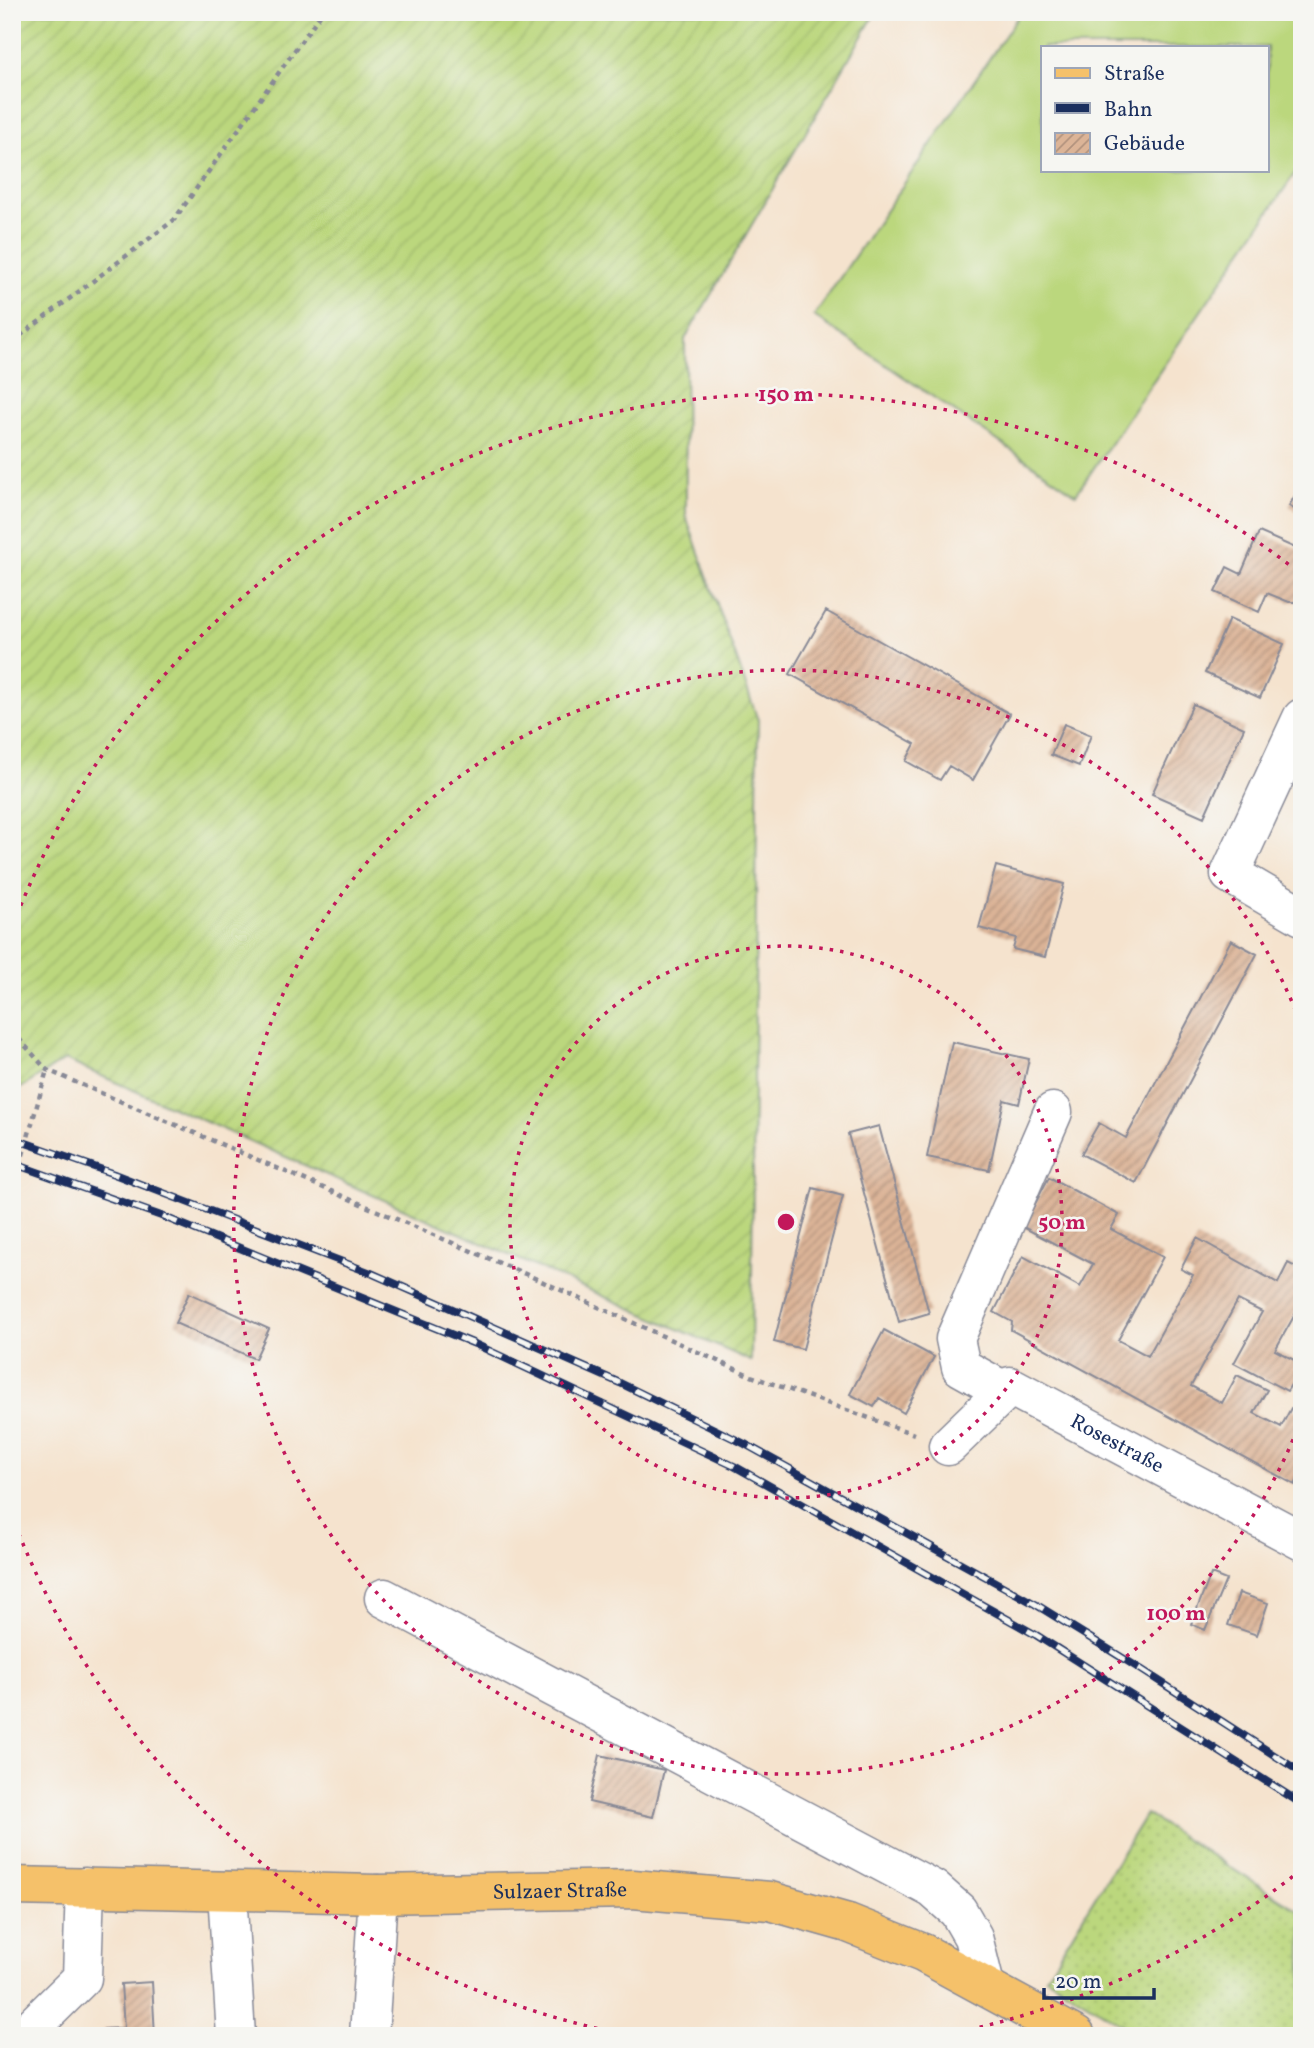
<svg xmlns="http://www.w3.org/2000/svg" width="1314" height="2048" font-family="Vollkorn,serif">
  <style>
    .grass { fill: url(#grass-dots); stroke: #6b836e; stroke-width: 2 }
    .garden { fill: url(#garden-furrows); stroke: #6b836e; stroke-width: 2 }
    .pitch { fill: #bbd77d; stroke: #6b836e; stroke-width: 2; fill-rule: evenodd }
    .building { fill: url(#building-hatch) }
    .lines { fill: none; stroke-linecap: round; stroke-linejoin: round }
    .minor-casing { stroke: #888996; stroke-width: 41 }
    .major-casing { stroke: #888996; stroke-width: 41 }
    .path { stroke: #888996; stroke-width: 4.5; stroke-dasharray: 5 5; stroke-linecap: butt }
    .minor { stroke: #fff; stroke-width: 38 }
    .major { stroke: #f5c16b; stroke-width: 38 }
    .rail-casing { stroke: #1b2f5e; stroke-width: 8 }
    .rail { stroke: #f6f6f2; stroke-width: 5; stroke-dasharray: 16; stroke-linecap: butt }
    .ring { fill: none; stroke: #c2185b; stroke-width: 3.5; stroke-dasharray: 3.5 7 }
    .labels { text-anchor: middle; stroke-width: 5; stroke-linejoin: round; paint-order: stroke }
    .street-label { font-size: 21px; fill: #1b2f5e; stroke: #f6f6f2 }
    .centre { fill: #c2185b; stroke: #f6f6f2; stroke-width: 3.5 }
    .ring-label { font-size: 21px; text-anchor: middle; font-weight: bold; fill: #c2185b; stroke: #f6f6f2; stroke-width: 5; stroke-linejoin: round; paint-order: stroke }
  </style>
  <defs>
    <pattern id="grass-dots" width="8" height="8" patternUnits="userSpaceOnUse" patternTransform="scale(1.75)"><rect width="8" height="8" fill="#bbd77d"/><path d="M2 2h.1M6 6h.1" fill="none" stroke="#a0b96e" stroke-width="1.8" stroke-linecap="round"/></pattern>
    <pattern id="garden-furrows" width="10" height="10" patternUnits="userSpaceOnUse" patternTransform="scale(1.75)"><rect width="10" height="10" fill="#bbd77d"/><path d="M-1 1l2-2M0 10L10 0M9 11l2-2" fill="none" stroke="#a0b96e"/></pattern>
    <pattern id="building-hatch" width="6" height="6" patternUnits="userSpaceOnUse" patternTransform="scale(1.75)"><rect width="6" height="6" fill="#dcb497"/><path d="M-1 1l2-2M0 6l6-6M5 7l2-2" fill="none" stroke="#b2937e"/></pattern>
  </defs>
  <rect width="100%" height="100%" fill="#f6f6f2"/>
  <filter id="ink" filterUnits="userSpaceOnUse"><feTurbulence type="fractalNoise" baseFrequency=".0143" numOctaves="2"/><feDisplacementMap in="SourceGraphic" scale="14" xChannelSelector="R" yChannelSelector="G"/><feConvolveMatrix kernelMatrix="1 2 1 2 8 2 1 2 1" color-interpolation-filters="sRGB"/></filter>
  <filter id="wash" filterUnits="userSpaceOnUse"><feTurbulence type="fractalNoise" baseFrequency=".00686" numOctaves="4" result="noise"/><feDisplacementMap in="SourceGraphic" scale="28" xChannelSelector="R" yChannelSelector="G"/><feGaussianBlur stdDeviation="1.57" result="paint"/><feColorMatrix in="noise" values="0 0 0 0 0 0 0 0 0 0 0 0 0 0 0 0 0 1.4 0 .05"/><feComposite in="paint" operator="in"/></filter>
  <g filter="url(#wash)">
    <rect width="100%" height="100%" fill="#f5e3ce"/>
    <!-- grass -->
    <path class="grass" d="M1146 1814 1302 1913V2036H1140L1046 1977Z"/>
    <!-- garden -->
    <path class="garden" d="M12 12H876L685 339 686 516 758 720 751 1361 65 1060 21 1088 12 1086Z"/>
    <!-- pitch -->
    <path class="pitch" d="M1021 12H1302V163L1076 494 814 316ZM1043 47H1267V170H1043Z"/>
    <g id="blocks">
      <!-- building -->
      <path class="building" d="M1302 483V514L1289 506Z
        M1259 532 1302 551V572L1299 579 1302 582V598L1298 602H1289L1267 593 1259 612 1215 592 1227 567 1241 574Z
        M826 611 1010 714 973 780 949 766 940 780 906 761 915 744 790 674Z
        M1229 619 1284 644 1260 698 1205 673Z
        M1193 704 1244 728 1204 817 1152 794Z
        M1064 724 1091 735 1079 766 1051 755Z
        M996 866 1064 884 1045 957 1013 949 1016 938 979 928Z
        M1231 940 1257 954 1136 1183 1081 1154 1099 1123 1126 1138Z
        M952 1042 1029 1059 1019 1104 1004 1100 989 1170 927 1157Z
        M879 1126 929 1313 899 1322 848 1134Z
        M1049 1177 1119 1215 1111 1229 1163 1257 1118 1340 1148 1356 1193 1275 1181 1269 1197 1238 1278 1283 1288 1263 1302 1270V1302L1275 1350 1302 1364V1388L1292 1383 1287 1391 1234 1363 1262 1312 1238 1300 1191 1386 1222 1403 1237 1375 1267 1390 1254 1413 1281 1427 1291 1408 1302 1414V1472L1295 1485 1011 1330 1012 1322 994 1312 1023 1256 1080 1287 1093 1264 1023 1227Z
        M813 1188 843 1196 803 1349 774 1342Z
        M189 1293 269 1329 255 1359 175 1323Z
        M884 1330 934 1357 904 1413 879 1398 874 1407 850 1394Z
        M1211 1574 1226 1580 1205 1630 1191 1624Z
        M1239 1593 1268 1603 1257 1635 1228 1625Z
        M600 1755 664 1770 653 1817 589 1802Z
        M152 1982 155 2036H104V2029L124 2028 121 1984Z"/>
    </g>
  </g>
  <g filter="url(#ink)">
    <use href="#blocks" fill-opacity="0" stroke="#888996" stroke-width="2"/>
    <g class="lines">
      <defs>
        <g id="minor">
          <path d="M1302 718 1230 874 1302 916"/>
          <path d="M1004 1391 961 1367 955 1339 1053 1112"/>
          <path id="s1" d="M948 1446 1010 1386 1302 1541"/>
          <path d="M384 1598 933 1889 958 1911 973 1937 985 1985"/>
          <path d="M227 1891 236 2036"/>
          <path d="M23 2036 82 1978 85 1887"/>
          <path d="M369 2036 378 1894"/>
        </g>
        <g id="major">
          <path id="s2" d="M12 1886 378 1894 633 1889 770 1901 848 1923 923 1953 1076 2036"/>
        </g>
      </defs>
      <!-- minor casing -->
      <use href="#minor" class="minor-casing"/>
      <!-- major casing -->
      <use href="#major" class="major-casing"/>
      <!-- path -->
      <path class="path" d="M12 342 174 220 322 12
        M12 1031 47 1070 530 1276 751 1376 914 1434
        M12 1194 47 1070"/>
      <!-- minor -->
      <use href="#minor" class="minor"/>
      <!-- major -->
      <use href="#major" class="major"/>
      <defs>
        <path id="rail" d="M12 1138 114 1174 371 1273 620 1383 745 1444 1035 1604 1142 1670 1302 1773
          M12 1163 164 1217 475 1344 734 1466 1036 1635 1302 1804"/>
      </defs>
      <!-- rail casing -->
      <use href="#rail" class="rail-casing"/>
      <!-- rail -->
      <use href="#rail" class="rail"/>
    </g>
  </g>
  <!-- distance rings -->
  <g class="ring">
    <circle cx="786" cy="1222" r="276"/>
    <path d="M1301 1420A552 552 0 1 1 1301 1024"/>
    <path d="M1301 1870A828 828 0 0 1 944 2035M628 2035A828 828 0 0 1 13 1519M13 925A828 828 0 0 1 1301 574"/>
  </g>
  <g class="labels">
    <!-- street labels -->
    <g class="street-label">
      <text dy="7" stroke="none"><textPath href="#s1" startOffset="208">Rosestraße</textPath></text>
      <text dy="7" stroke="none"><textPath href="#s2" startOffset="548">Sulzaer Straße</textPath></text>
    </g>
  </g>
  <circle cx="786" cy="1222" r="10" class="centre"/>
  <g class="ring-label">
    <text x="786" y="401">150 m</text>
    <text x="1062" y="1229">50 m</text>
    <text x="1176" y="1620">100 m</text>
  </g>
  <!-- margin -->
  <rect width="1314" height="2048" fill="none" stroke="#f6f6f2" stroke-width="42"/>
  <!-- legend -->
  <rect x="1041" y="46" width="228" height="126" fill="#f6f6f2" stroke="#9ea6b7" stroke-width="2"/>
  <rect x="1055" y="68" width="35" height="10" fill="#f5c16b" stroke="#9ea6b7" stroke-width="2"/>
  <text x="1104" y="80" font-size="21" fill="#1b2f5e">Straße</text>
  <rect x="1055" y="103" width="35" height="10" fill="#1b2f5e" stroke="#9ea6b7" stroke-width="2"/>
  <text x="1104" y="116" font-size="21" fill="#1b2f5e">Bahn</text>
  <rect x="1055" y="133" width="35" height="21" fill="url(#building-hatch)" stroke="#9ea6b7" stroke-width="2"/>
  <text x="1104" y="150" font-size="21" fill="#1b2f5e">Gebäude</text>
  <!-- scale -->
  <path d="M1044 1988v10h110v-10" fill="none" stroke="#1b2f5e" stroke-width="3.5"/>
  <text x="1055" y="1988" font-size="21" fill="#1b2f5e" stroke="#f6f6f2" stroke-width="5" paint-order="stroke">20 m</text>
</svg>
